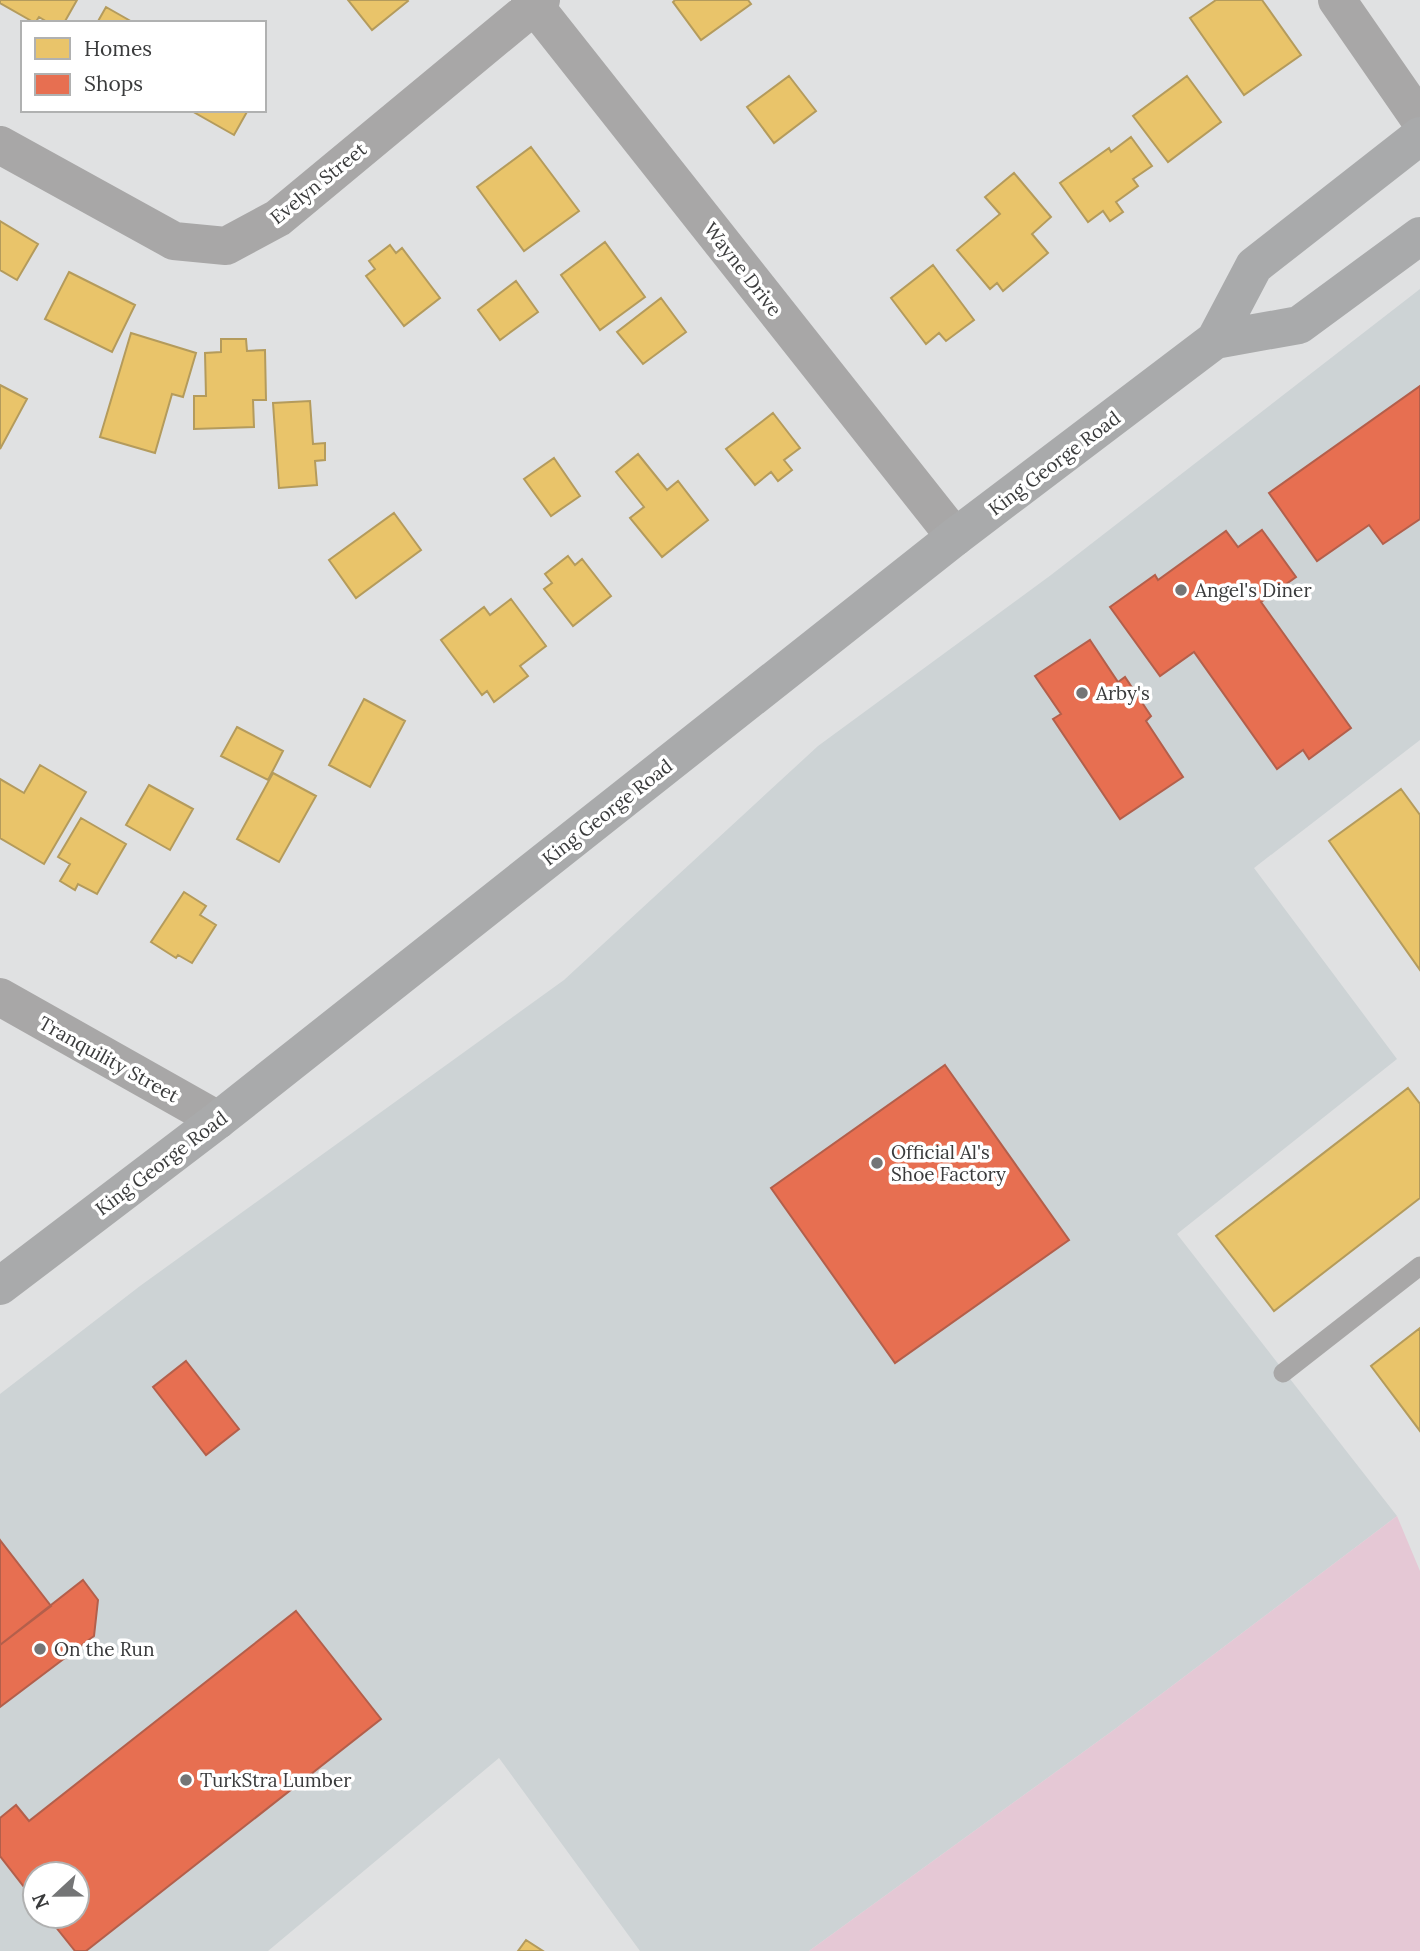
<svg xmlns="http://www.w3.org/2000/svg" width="1420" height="1951" font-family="Lora,serif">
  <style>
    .built { fill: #cdd3d5; fill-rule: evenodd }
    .green { fill: #e5c8d5 }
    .homes { fill: #e9c46a; stroke: #b49b5c; stroke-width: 2 }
    .shops { fill: #e76f51; stroke: #b35f4b; stroke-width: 2 }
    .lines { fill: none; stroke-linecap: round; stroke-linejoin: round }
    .lane { stroke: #a8a7a7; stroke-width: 19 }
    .street { stroke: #a8a7a7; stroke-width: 38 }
    .primary { stroke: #a9aaab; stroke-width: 38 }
    .poi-dot { fill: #747576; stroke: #fff; stroke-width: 2.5 }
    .labels { text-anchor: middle; stroke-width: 7; stroke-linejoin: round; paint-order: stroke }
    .street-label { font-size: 19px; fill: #3a3b3c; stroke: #fff }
    .poi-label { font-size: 19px; fill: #3a3b3c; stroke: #fff; text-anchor: start }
  </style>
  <rect width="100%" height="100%" fill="#e0e1e2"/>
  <!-- built -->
  <path class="built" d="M1420 289V740L1254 868 1397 1059 1177 1234 1397 1516 1115 1729 809 1951H640L499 1758 268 1951H0V1394L140 1286 564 980 818 746 1051 575ZM35 1874H77V1916H35Z"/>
  <!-- green -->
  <path class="green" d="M1397 1516 1420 1571V1951H809L1115 1729Z"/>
  <!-- homes -->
  <path class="homes" d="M0 0H77L64 23H49L39 17 35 23 0 3Z
    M348 0H407L408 1 372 30Z
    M675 0H748L751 4 701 40 673 2Z
    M1216 0H1262L1301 55 1244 95 1190 18Z
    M106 7 134 23H97Z
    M789 76 816 111 774 143 747 107Z
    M1187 76 1221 122 1168 162 1133 116Z
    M190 110H248L234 135Z
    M1131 137 1152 166 1133 179 1138 186 1116 202 1123 212 1110 221 1103 211 1088 222 1060 183 1109 148 1111 152Z
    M531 147 579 211 524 251 477 187Z
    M1014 173 1051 217 1032 234 1048 253 1003 291 997 283 990 289 957 250 1000 214 985 197Z
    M0 221 38 244 17 280 0 270Z
    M605 242 645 297 600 330 561 275Z
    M390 245 396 253 402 248 440 298 404 326 366 276 375 269 369 261Z
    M933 265 974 320 946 341 939 333 926 344 891 298Z
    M69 272 135 305 112 352 45 319Z
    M516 281 538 312 500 340 478 310Z
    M661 298 686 332 643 364 617 332Z
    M131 333 196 353 183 397 172 394 155 453 100 437Z
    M221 339H246L247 351 265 350 266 400H253L254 427 194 429V396H206L205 353 221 352Z
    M0 385 27 399 0 449Z
    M310 401 313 444 325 443V460L315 461 317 485 279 488 273 403Z
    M773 413 800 448 784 460 792 470 778 481 771 472 755 485 726 449Z
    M638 454 667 490 678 481 708 520 662 557 630 518 644 507 616 472Z
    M554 458 580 496 551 516 524 479Z
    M394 513 421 550 356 598 329 560Z
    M568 556 575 565 582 559 611 596 573 626 544 589 552 583 545 574Z
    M511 599 546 646 520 666 528 676 494 702 487 691 482 695 441 640 484 607 490 615Z
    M364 699 405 721 370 787 329 765Z
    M237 727 283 751 268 780 221 756Z
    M40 765 86 792 44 864 0 838V779L24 793Z
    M273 773 316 796 279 862 237 839Z
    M149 785 193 809 170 850 126 825Z
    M1401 789 1420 815V970L1329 841Z
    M81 818 126 844 97 894 78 884 75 890 60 881 70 864 58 857Z
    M184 892 206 906 200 915 216 925 192 963 178 955 176 958 151 942Z
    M1408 1088 1420 1104V1198L1274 1311 1216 1236Z
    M1420 1328V1431L1371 1366Z
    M526 1940 543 1951H518Z"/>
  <!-- shops -->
  <path class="shops" d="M1420 386V519L1383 544 1369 525 1317 561 1269 493Z
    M1262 530 1296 577 1261 602 1351 728 1309 759 1303 750 1277 769 1194 652 1160 676 1110 607 1155 575 1158 580 1226 531 1238 547Z
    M1090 640 1118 682 1125 677 1151 716 1146 721 1183 777 1120 819 1053 719 1061 714 1035 676Z
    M945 1065 1069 1240 895 1363 771 1188Z
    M186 1361 239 1429 206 1455 153 1387Z
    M0 1540 51 1606 0 1645Z
    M83 1580 98 1600 94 1636 0 1707V1645Z
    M296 1611 381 1719 86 1951H75L47 1916H77V1874H35V1901L0 1856V1818L16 1805 29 1821Z"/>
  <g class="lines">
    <!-- lane -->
    <path class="lane" d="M1283 1373 1420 1266"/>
    <!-- street -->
    <path class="street" d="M530 0 955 537
      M1337 0 1420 120
      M0 145 174 241 226 246 278 218 541 0
      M0 997 218 1120"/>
    <!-- primary -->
    <path class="primary" d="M1215 340 1299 325 1420 236
      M0 1286 218 1120 955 537 1215 340 1254 266 1420 136"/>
  </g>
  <!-- markers -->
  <g class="poi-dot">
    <circle cx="1181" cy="590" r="7"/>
    <circle cx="1082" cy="693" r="7"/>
    <circle cx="877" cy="1163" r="7"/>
    <circle cx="40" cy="1649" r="7"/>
    <circle cx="186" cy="1780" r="7"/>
  </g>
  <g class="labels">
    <!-- street labels -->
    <g class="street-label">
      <text transform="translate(318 183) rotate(-39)" y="7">Evelyn Street</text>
      <text transform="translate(743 269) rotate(52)" y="7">Wayne Drive</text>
      <text transform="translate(1054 463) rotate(-37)" y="7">King George Road</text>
      <text transform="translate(607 812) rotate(-38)" y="7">King George Road</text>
      <text transform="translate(109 1059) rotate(29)" y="7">Tranquility Street</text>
      <text transform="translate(161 1163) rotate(-37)" y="7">King George Road</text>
    </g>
    <!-- poi labels -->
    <g class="poi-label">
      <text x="1195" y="597">Angel's Diner</text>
      <text x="1096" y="700">Arby's</text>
      <text x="891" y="1159">Official Al's<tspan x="891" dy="22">Shoe Factory</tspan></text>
      <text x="54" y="1656">On the Run</text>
      <text x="200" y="1787">TurkStra Lumber</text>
    </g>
  </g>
  <!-- legend -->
  <rect x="21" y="21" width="245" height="91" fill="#ffffff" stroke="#b0b1b1" stroke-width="2"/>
  <rect x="35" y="38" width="35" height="21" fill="#e9c46a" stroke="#b0b1b1" stroke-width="2"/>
  <text x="84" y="56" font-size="21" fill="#3a3b3c">Homes</text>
  <rect x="35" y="74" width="35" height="21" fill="#e76f51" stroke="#b0b1b1" stroke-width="2"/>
  <text x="84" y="91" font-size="21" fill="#3a3b3c">Shops</text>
  <!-- north arrow -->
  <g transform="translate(56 1895) rotate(248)"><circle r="33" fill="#ffffff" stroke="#b0b1b1" stroke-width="2"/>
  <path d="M0-5L12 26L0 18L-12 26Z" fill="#747576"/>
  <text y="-10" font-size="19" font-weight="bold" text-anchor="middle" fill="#3a3b3c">N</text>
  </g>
</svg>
